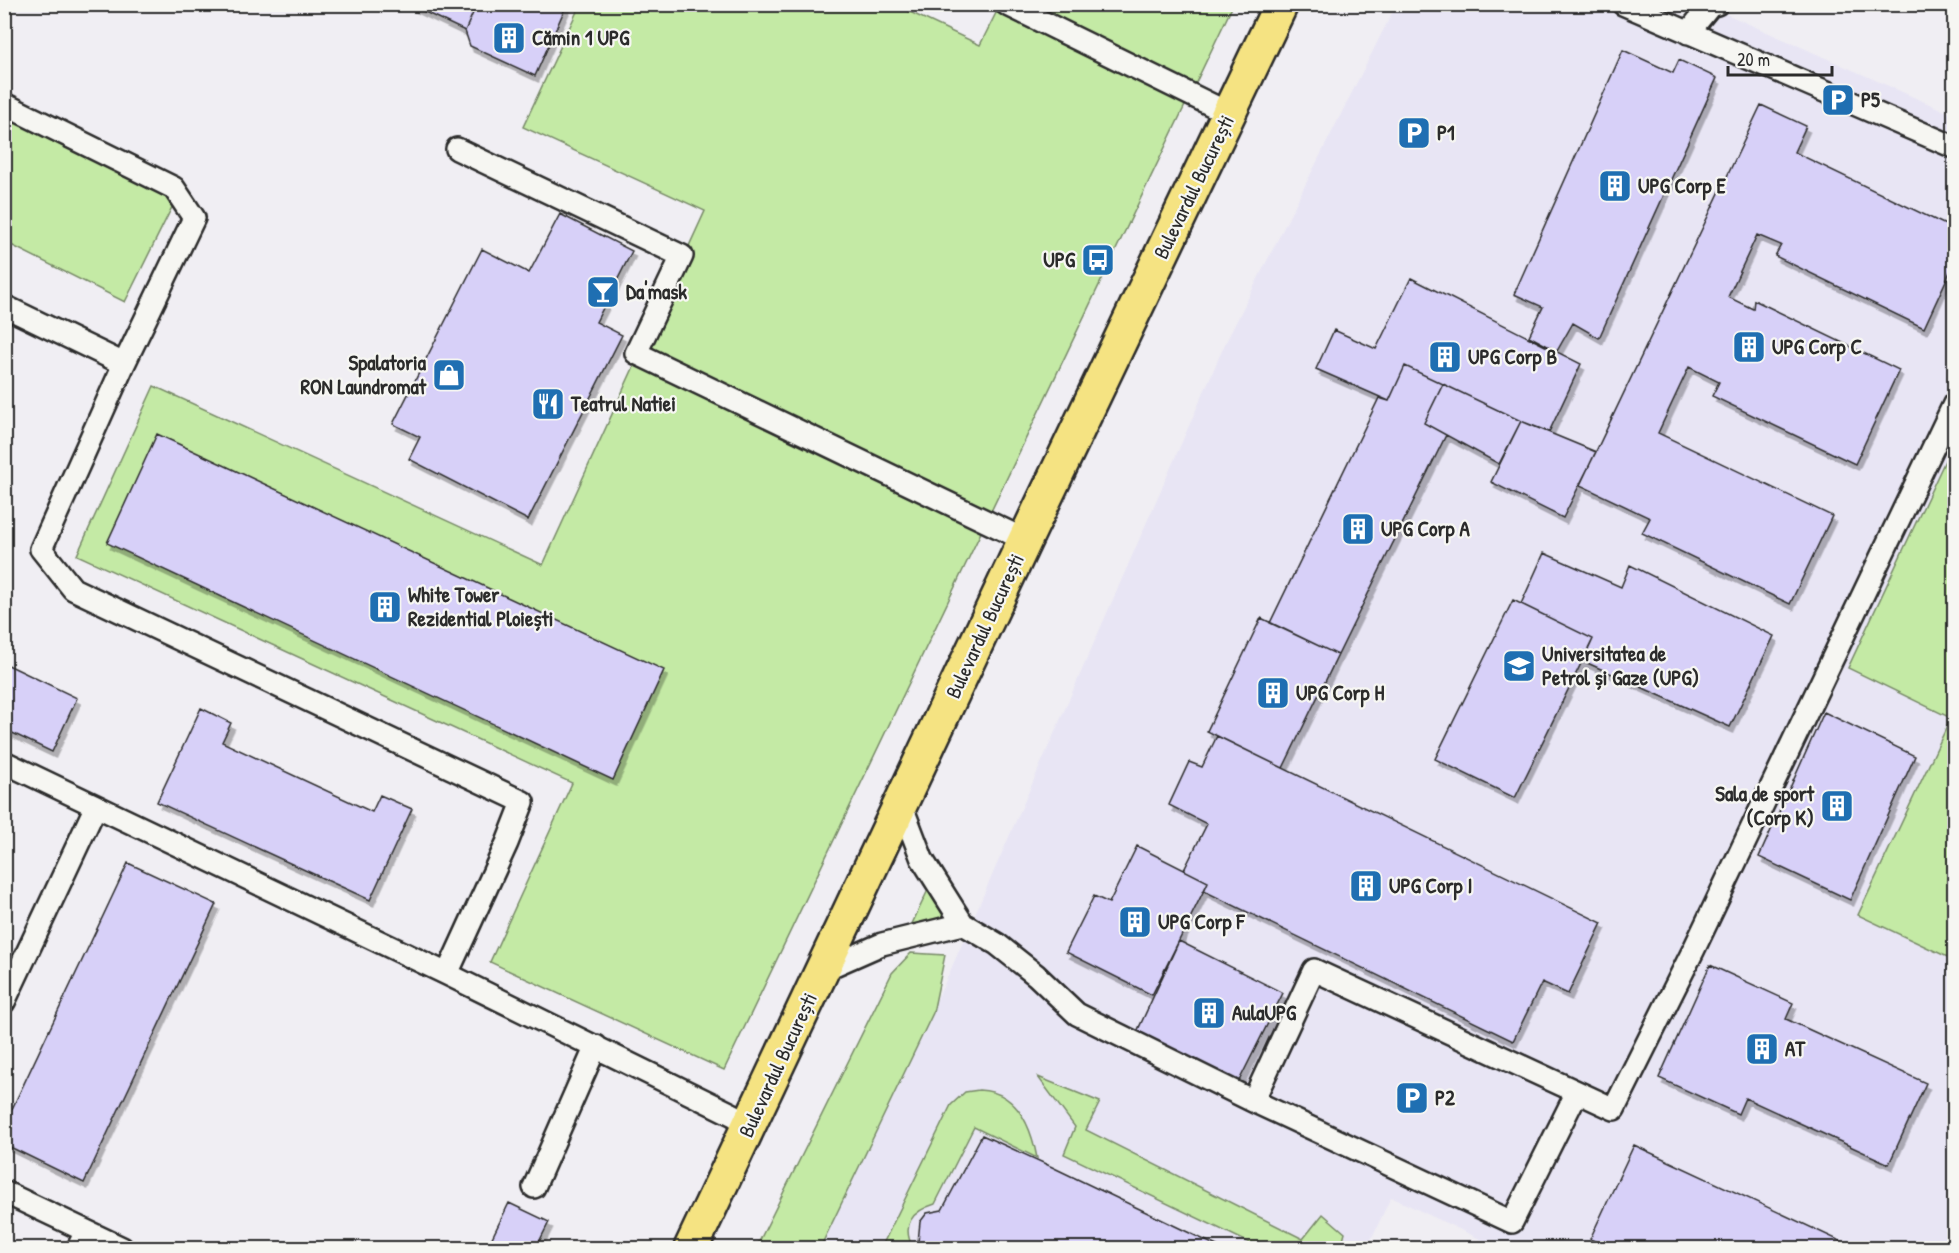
<svg xmlns="http://www.w3.org/2000/svg" width="1959" height="1253" font-family="'Patrick Hand',sans-serif">
  <style>
    .built { fill: #e8e5f4 }
    .green { fill: #c4eaa5; stroke: #788a68; stroke-width: 1.5 }
    .building { fill: #d7d0f8; stroke: #2b2b2b; stroke-width: 1.5; filter: url(#shadow) }
    .lines { fill: none; stroke-linecap: round; stroke-linejoin: round }
    .lane-casing { stroke: #2b2b2b; stroke-width: 26 }
    .primary-casing { stroke: #2b2b2b; stroke-width: 38 }
    .lane { stroke: #f6f6f2; stroke-width: 21 }
    .primary { stroke: #f5e382; stroke-width: 33 }
    .labels { text-anchor: middle; stroke-width: 4.5; stroke-linejoin: round; paint-order: stroke }
    .poi-label { font-size: 21px; font-weight: bold; fill: #2b2b2b; stroke: #f6f6f2; text-anchor: start }
    .street-label { font-size: 21px; fill: #2b2b2b; stroke: #f6f6f2 }
  </style>
  <defs>
    <filter id="shadow"><feDropShadow dx="3.5" dy="6" stdDeviation="0" flood-color="#0004"/></filter>
  </defs>
  <rect width="100%" height="100%" fill="#f0eef3"/>
  <filter id="ink" filterUnits="userSpaceOnUse"><feTurbulence type="fractalNoise" baseFrequency=".0167" numOctaves="2"/><feDisplacementMap in="SourceGraphic" scale="12" xChannelSelector="R" yChannelSelector="G"/><feConvolveMatrix kernelMatrix="1 2 1 2 8 2 1 2 1" color-interpolation-filters="sRGB"/></filter>
  <g filter="url(#ink)">
    <!-- built -->
    <path class="built" d="M1657 4 1685 17 1691 5H1706L1954 115V1248H1499L1391 1197 1367 1248H810L944 985 1224 346 1396 5Z"/>
    <!-- green -->
    <path class="green" d="M580 5H895L980 45 1000 5H1233L724 1070 490 962 572 783 77 555 154 386 543 565 705 211 523 127Z
      M4 117 175 201 125 302 5 242Z
      M1954 449V960L1858 915 1951 718 1848 668 1949 452Z
      M928 890 948 923 911 926Z
      M911 953 945 955 933 1013 820 1248H756L892 973Z
      M1038 1077 1100 1102 1086 1130 1303 1239 1323 1214 1345 1233 1341 1248H1260L1064 1154 1075 1127Z
      M979 1090C1017 1091 1031 1126 1037 1158L974 1127 935 1204C912 1211 901 1225 913 1248H881L951 1105 965 1092Z"/>
    <!-- building -->
    <path class="building" d="M408 4H477L465 31Z
      M477 4H567L535 76 470 46 465 31Z
      M1623 50 1673 73 1679 60 1717 78 1599 338 1573 323 1557 351 1529 336 1543 307 1514 294Z
      M1761 105 1806 126 1794 152 1954 229V263L1924 328 1775 256 1781 245 1757 235 1728 297 1753 309 1754 300 1899 370 1855 464 1712 396 1719 382 1689 367 1658 433 1832 516 1790 604 1642 533 1650 518 1580 485Z
      M560 214 632 251 596 322 622 335 528 520 409 459 420 437 393 424 482 249 529 273Z
      M1411 278 1581 364 1549 432 1521 421 1405 366 1389 401 1316 369 1334 330 1376 349Z
      M1405 366 1443 384 1424 423 1446 435 1338 655 1270 623 1379 398 1389 401Z
      M1443 384 1521 421 1499 464 1424 423Z
      M1521 421 1596 452 1563 518 1491 482Z
      M157 434 664 670 613 780 107 543Z
      M1544 553 1621 587 1630 565 1774 636 1730 727 1583 661 1593 639 1521 604Z
      M1513 600 1593 639 1515 798 1435 759Z
      M1261 618 1338 655 1283 768 1207 731Z
      M4 663 77 698 52 752 4 729Z
      M201 708 231 723 222 742 372 812 380 795 412 809 370 900 157 802Z
      M1824 712 1915 756 1850 900 1759 857Z
      M1217 736 1602 923 1568 994 1542 982 1513 1041 1204 891 1208 882 1184 870 1207 824 1169 805 1189 762 1202 767Z
      M1137 846 1208 882 1152 995 1066 952 1094 896 1109 903Z
      M128 863 216 904 84 1183 4 1144V1126Z
      M1179 941 1283 993 1238 1083 1137 1032Z
      M1710 965 1793 1003 1786 1019 1926 1083 1889 1164 1745 1098 1738 1114 1659 1078Z
      M982 1135 1050 1166 1221 1248H922L918 1242 920 1222 927 1213 942 1210Z
      M1634 1145 1851 1246 1850 1248H1611L1590 1239Z
      M509 1203 549 1222 536 1248H487Z"/>
    <g class="lines">
      <defs>
        <path id="lane" d="M1006 4 1230 114
          M1623 4 1954 147
          M1688 33 1710 6 1717 4
          M4 104 174 188 194 218 124 364 41 549 73 589 523 802 507 843 447 974
          M457 149 682 256 636 353 1025 540
          M4 306 124 364
          M4 762 447 974 750 1123
          M901 804 922 859 963 924 997 944 1036 975 1077 1014 1253 1101 1512 1222 1577 1092
          M823 970 882 944 963 924
          M4 1002 96 806
          M1253 1101 1314 970 1614 1109 1694 949 1954 404
          M534 1187 596 1046
          M4 1192 122 1248
          M78 1248 86 1231"/>
        <path id="primary" d="M691 1248 1025 540 1281 4"/>
      </defs>
      <!-- lane casing -->
      <use href="#lane" class="lane-casing"/>
      <!-- primary casing -->
      <use href="#primary" class="primary-casing"/>
      <!-- lane -->
      <use href="#lane" class="lane"/>
      <!-- primary -->
      <use href="#primary" class="primary"/>
    </g>
  </g>
  <!-- icons -->
  <defs>
    <symbol id="building-square" viewBox="-11 -11 22 22"><rect x="-9" y="-9" width="18" height="18" rx="4" fill="#1f6fb2" stroke="#f6f6f2"/><path d="M-4-6H4V6H1V3H-1V6H-4ZM-2.5-4.3h1.7v1.8h-1.7ZM.8-4.3h1.7v1.8H.8ZM-2.5-1h1.7V.8h-1.7ZM.8-1h1.7V.8H.8Z" fill="#fff"/></symbol>
    <symbol id="parking-square" viewBox="-11 -11 22 22"><rect x="-9" y="-9" width="18" height="18" rx="4" fill="#1f6fb2" stroke="#f6f6f2"/><path d="M-3.5-5.5H1a3.5 3.5 0 0 1 0 7H-1V5.5H-3.5ZM-1-3.4V-.6H.8a1.4 1.4 0 0 0 0-2.8Z" fill="#fff"/></symbol>
    <symbol id="bus-square" viewBox="-11 -11 22 22"><rect x="-9" y="-9" width="18" height="18" rx="4" fill="#1f6fb2" stroke="#f6f6f2"/><path d="M-5-6H5V4H4V6H2V4H-2V6H-4V4H-5ZM-3.5-4V0h7V-4ZM-3.5 1.2v1.5H-2V1.2ZM2 1.2v1.5H3.5V1.2Z" fill="#fff"/></symbol>
    <symbol id="bar-square" viewBox="-11 -11 22 22"><rect x="-9" y="-9" width="18" height="18" rx="4" fill="#1f6fb2" stroke="#f6f6f2"/><path d="M-6-5H6L.8 .8V4.5H3.5V6h-7V4.5H-.8V.8Z" fill="#fff"/></symbol>
    <symbol id="shop-square" viewBox="-11 -11 22 22"><rect x="-9" y="-9" width="18" height="18" rx="4" fill="#1f6fb2" stroke="#f6f6f2"/><path d="M-5-2.5h2.3a2.7 3.5 0 0 1 5.4 0H5L5.5 6h-11ZM-1.5-2.5h3a1.5 2.3 0 0 0-3 0Z" fill="#fff"/></symbol>
    <symbol id="restaurant-square" viewBox="-11 -11 22 22"><rect x="-9" y="-9" width="18" height="18" rx="4" fill="#1f6fb2" stroke="#f6f6f2"/><path d="M-5-6h1v4h1v-4h1v4h1v-4h1v5L-1.5 .5V6h-2V.5L-5-1ZM5-6V6H3V1.5H1.5Q1.5-4 5-6Z" fill="#fff"/></symbol>
    <symbol id="university-square" viewBox="-11 -11 22 22"><rect x="-9" y="-9" width="18" height="18" rx="4" fill="#1f6fb2" stroke="#f6f6f2"/><path d="M0-5L7-2L0 1L-7-2ZM-4 1L0 2.5L4 1V4Q0 6-4 4Z" fill="#fff"/></symbol>
  </defs>
  <g fill-rule="evenodd">
    <use href="#building-square" x="490" y="19" width="38" height="38"/>
    <use href="#parking-square" x="1819" y="81" width="38" height="38"/>
    <use href="#parking-square" x="1395" y="114" width="38" height="38"/>
    <use href="#building-square" x="1596" y="167" width="38" height="38"/>
    <use href="#bus-square" x="1079" y="241" width="38" height="38"/>
    <use href="#bar-square" x="584" y="273" width="38" height="38"/>
    <use href="#building-square" x="1730" y="328" width="38" height="38"/>
    <use href="#building-square" x="1426" y="338" width="38" height="38"/>
    <use href="#shop-square" x="430" y="356" width="38" height="38"/>
    <use href="#restaurant-square" x="529" y="385" width="38" height="38"/>
    <use href="#building-square" x="1339" y="510" width="38" height="38"/>
    <use href="#building-square" x="366" y="588" width="38" height="38"/>
    <use href="#university-square" x="1500" y="647" width="38" height="38"/>
    <use href="#building-square" x="1254" y="674" width="38" height="38"/>
    <use href="#building-square" x="1818" y="787" width="38" height="38"/>
    <use href="#building-square" x="1347" y="867" width="38" height="38"/>
    <use href="#building-square" x="1116" y="903" width="38" height="38"/>
    <use href="#building-square" x="1190" y="994" width="38" height="38"/>
    <use href="#building-square" x="1743" y="1030" width="38" height="38"/>
    <use href="#parking-square" x="1393" y="1079" width="38" height="38"/>
  </g>
  <g class="labels">
    <!-- poi labels -->
    <g class="poi-label">
      <text x="532" y="45">Cămin 1 UPG</text>
      <text x="1861" y="107">P5</text>
      <text x="1437" y="140">P1</text>
      <text x="1638" y="193">UPG Corp E</text>
      <text x="1075" y="267" text-anchor="end">UPG</text>
      <text x="626" y="299">Da'mask</text>
      <text x="1772" y="354">UPG Corp C</text>
      <text x="1468" y="364">UPG Corp B</text>
      <text x="426" y="370" text-anchor="end">Spalatoria<tspan x="426" dy="24">RON Laundromat</tspan></text>
      <text x="571" y="411">Teatrul Natiei</text>
      <text x="1381" y="536">UPG Corp A</text>
      <text x="408" y="602">White Tower<tspan x="408" dy="24">Rezidential Ploiești</tspan></text>
      <text x="1542" y="661">Universitatea de<tspan x="1542" dy="24">Petrol și Gaze (UPG)</tspan></text>
      <text x="1296" y="700">UPG Corp H</text>
      <text x="1814" y="801" text-anchor="end">Sala de sport<tspan x="1814" dy="24">(Corp K)</tspan></text>
      <text x="1389" y="893">UPG Corp I</text>
      <text x="1158" y="929">UPG Corp F</text>
      <text x="1232" y="1020">AulaUPG</text>
      <text x="1785" y="1056">AT</text>
      <text x="1435" y="1105">P2</text>
    </g>
    <!-- street labels -->
    <g class="street-label">
      <text transform="translate(1194 187) rotate(-64)" y="7">Bulevardul București</text>
      <text transform="translate(985 626) rotate(-65)" y="7">Bulevardul București</text>
      <text transform="translate(778 1065) rotate(-65)" y="7">Bulevardul București</text>
    </g>
  </g>
  <!-- margin -->
  <rect width="1959" height="1253" fill="none" stroke="#f6f6f2" stroke-width="24"/>
  <rect x="12" y="12" width="1935" height="1229" fill="none" stroke="#2b2b2b" stroke-width="2" filter="url(#ink)"/>
  <!-- scale -->
  <path d="M1728 66v9h104v-9" fill="none" stroke="#2b2b2b" stroke-width="3"/>
  <text x="1737" y="66" font-size="18" fill="#2b2b2b" stroke="#f6f6f2" stroke-width="4.5" paint-order="stroke">20 m</text>
</svg>
